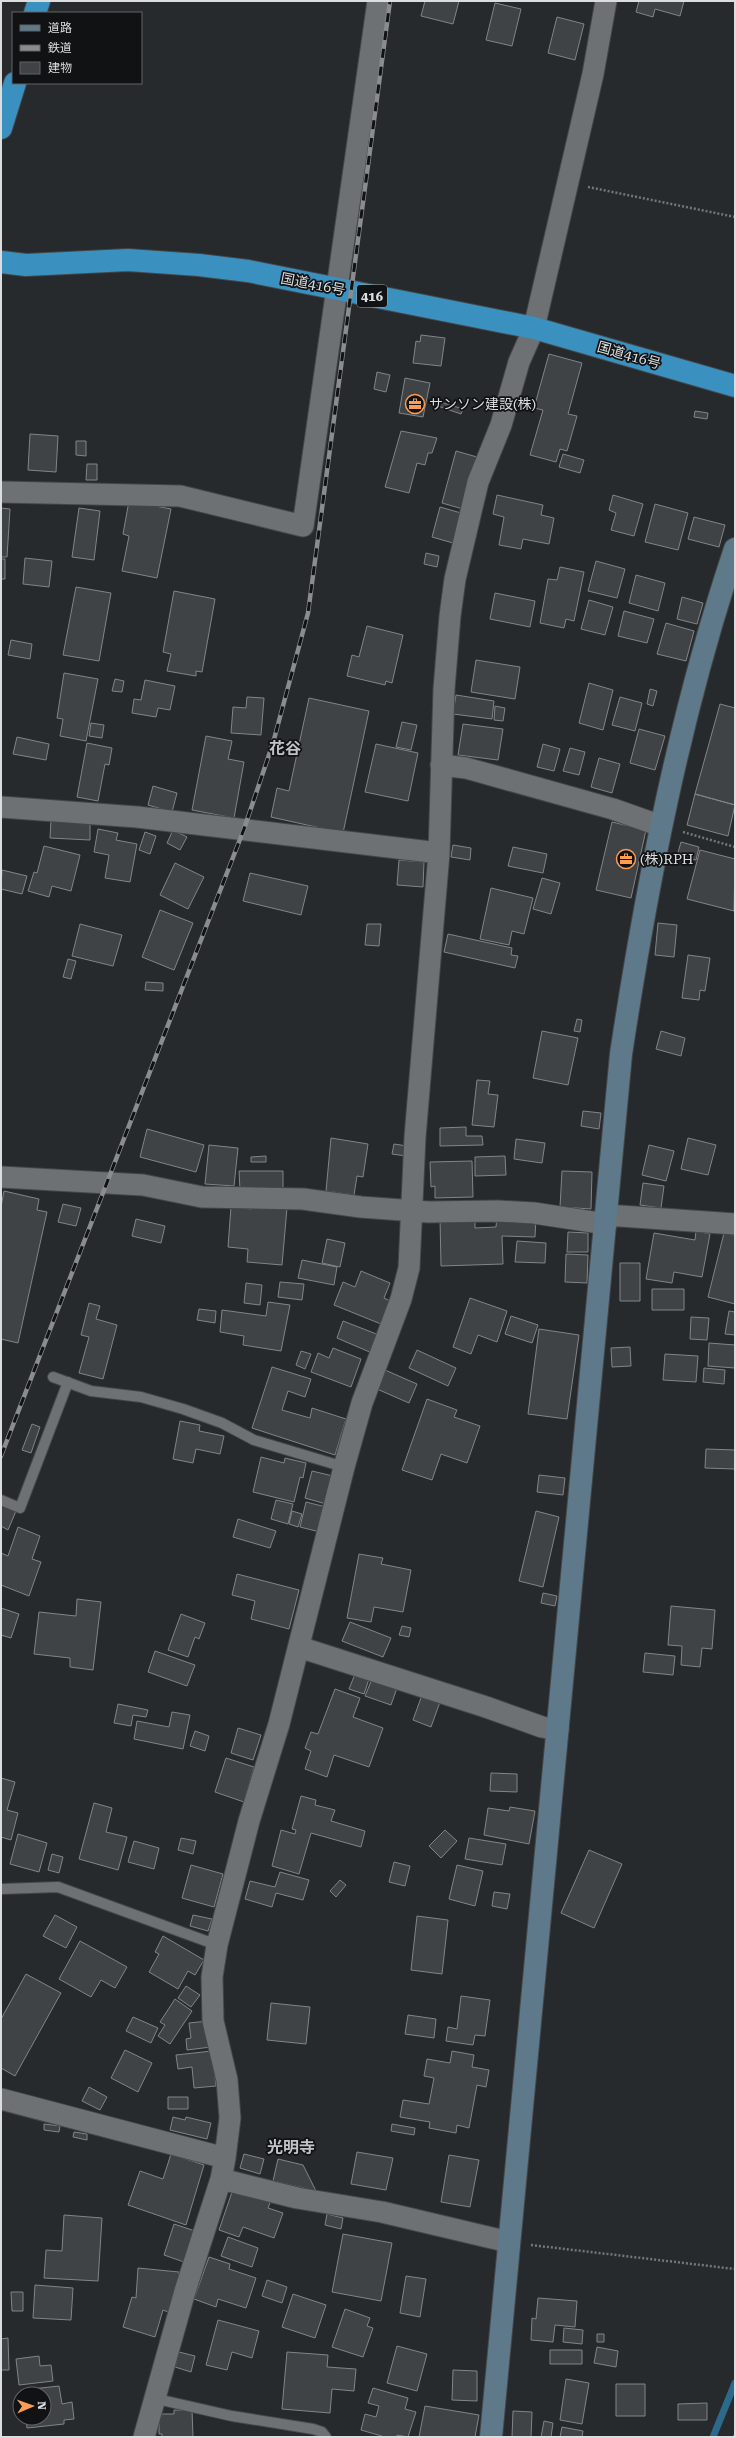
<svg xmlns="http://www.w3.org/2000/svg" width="736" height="2438" font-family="'Roboto Serif','Noto Sans JP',serif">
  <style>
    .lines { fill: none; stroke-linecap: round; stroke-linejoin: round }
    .stream { stroke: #2c6a8c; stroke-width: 7 }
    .building { fill: #3f4345; stroke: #818588 }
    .lane-casing { stroke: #444749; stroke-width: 12 }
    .street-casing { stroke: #444749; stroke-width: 23 }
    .secondary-casing { stroke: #444749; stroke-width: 24 }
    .highway-casing { stroke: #444749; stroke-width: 24 }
    .path { stroke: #757879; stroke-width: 2.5; stroke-dasharray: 2 2; stroke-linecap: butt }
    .lane { stroke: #6e7174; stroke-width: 10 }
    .street { stroke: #6e7174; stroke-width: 21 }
    .secondary { stroke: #5e7a8a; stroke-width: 22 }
    .highway { stroke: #3a90bf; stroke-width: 22 }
    .rail-casing { stroke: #8a8d8e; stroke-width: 4.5 }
    .rail { stroke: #111213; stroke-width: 3; stroke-dasharray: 9; stroke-linecap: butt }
    .labels { text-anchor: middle; stroke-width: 3.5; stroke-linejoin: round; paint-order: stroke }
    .shield { fill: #111213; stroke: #9ea0a1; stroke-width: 1 }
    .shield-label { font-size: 13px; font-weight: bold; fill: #dbddde }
    .street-label { font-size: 14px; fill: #dbddde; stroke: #111213 }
    .poi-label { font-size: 14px; fill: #dbddde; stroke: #111213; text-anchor: start }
    .quarter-label { font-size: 16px; font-weight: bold; fill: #c0c4c7; stroke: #111213 }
  </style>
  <rect width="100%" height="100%" fill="#262a2c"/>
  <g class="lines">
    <!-- stream -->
    <path class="stream" d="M713 2437 735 2383"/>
  </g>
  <!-- building -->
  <path class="building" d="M425 1H459L453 24 421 16Z
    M639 1H684L680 16 655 9 653 17 636 12Z
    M495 3 521 9 512 46 486 40Z
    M557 17 584 24 575 60 548 53Z
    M421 335 445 338 441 366 413 363 416 341 420 342Z
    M549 354 582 363 568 414 577 416 567 451 560 449 556 462 530 455 543 410 534 408Z
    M377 372 390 375 386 392 374 389Z
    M405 378 430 383 423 417 399 413Z
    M437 401 463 409 461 414 435 405Z
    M695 411 708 413 707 419 694 417Z
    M401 431 437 438 432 453H428L425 465 417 463 409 493 385 487Z
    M30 434 58 436 56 472 28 470Z
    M76 441H86V456L76 455Z
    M456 451 477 457 463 509 442 503Z
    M563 454 584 460 580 473 559 467Z
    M87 464H97V480H86Z
    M497 495 543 505 541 515 554 518 549 544 523 539 521 549 499 545 504 517 493 514Z
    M613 495 643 504 634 536 611 530 616 513 609 510Z
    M129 501 171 509 157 578 122 571 129 536 123 534Z
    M655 504 688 513 678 550 645 542Z
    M440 507 461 513 453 543 432 537Z
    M1 508 10 509 7 557H1Z
    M79 508 100 511 94 560 72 557Z
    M694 517 725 525 719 547 688 539Z
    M426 553 439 556 437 567 424 564Z
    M25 558 52 561 49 587 23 584Z
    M1 559H5V579H1Z
    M596 561 625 569 617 598 588 591Z
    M560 567 584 572 574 621 566 619 564 628 540 623 548 579 557 580Z
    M636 575 665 583 658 611 629 603Z
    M76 587 111 593 99 661 63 655Z
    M174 591 215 599 202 672 196 671V676L167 671 171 654 163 652Z
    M495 593 535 601 530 627 490 619Z
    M682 597 703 603 697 624 677 619Z
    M589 600 613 607 605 635 581 629Z
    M624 611 654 619 647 643 618 636Z
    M666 623 694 631 686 661 657 654Z
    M367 626 403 635 392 683 386 681 385 685 347 676 352 655 359 657Z
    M11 640 32 644 30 659 8 655Z
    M476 660 520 667 515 699 471 692Z
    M64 673 98 679 86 741 60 736 63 719 57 718Z
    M115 679 124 681 122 692 112 691Z
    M145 680 175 686 170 710 158 708 156 717 132 713 134 699 141 700Z
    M589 683 613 690 603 730 579 723Z
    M650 689 657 691 653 706 647 704Z
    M456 695 494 701 492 719 453 714Z
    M247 697 264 698 261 735 231 733 233 707 246 708Z
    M620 697 642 703 635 731 612 725Z
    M309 698 369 711 343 833 271 817 277 788 289 791Z
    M720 704 735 708V805L695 794Z
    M495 706 505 708 503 721 494 720Z
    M402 722 417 725 411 750 396 747Z
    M91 723 104 725 102 738 89 736Z
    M463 724 503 729 498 760 458 755Z
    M639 729 665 736 655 770 630 763Z
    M206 736 232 741 228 759 244 762 234 818 192 810Z
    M17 737 49 744 46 760 13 754Z
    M87 743 112 748 109 765 105 764 98 801 77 797Z
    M376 744 418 753 408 801 365 792Z
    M543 744 560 749 554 771 537 767Z
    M570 748 585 752 579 775 563 771Z
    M599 758 620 764 612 793 591 787Z
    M153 786 177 793 172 812 148 805Z
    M695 794 735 805 728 836 687 825Z
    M51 820 90 822V840L50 838Z
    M612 822 646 830 631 898 596 890Z
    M98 829 118 833 116 840 137 844 130 882 105 878 109 855 94 852Z
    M173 830 187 837 180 850 167 843Z
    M145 832 156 836 150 854 139 850Z
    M681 842 699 847 696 860 677 856Z
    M453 845 471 848 470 860 451 857Z
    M44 846 80 855 71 891 52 886 49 897 28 891 34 872 37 873Z
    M513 847 547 854 543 873 508 866Z
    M700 850 735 859 734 911 687 899Z
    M399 860 424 862 423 887 397 885Z
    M175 863 204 877 188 909 160 895Z
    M2 870 27 876 22 894 1 889Z
    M250 873 308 886 301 915 243 901Z
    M542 878 560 883 551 914 533 909Z
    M491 888 533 898 524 934 512 931 509 945 480 939Z
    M160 910 193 923 174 970 142 957Z
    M658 923 677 925 674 957 655 955Z
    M80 924 122 935 113 966 72 956Z
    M367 924H381L379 946 365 945Z
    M448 934 512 948 511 955 518 956 515 968 444 952Z
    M688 955 710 958 705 991 700 990 699 1000 682 998Z
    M68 959 76 961 71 979 63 977Z
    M146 982 163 983V991L145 990Z
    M577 1019 582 1020 580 1032 574 1031Z
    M542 1031 578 1038 568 1085 533 1078Z
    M661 1031 685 1038 681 1056 656 1049Z
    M477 1080 490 1081 488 1094 498 1095 494 1127 472 1125Z
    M583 1111 601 1113 599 1129 581 1126Z
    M466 1127V1136H482L483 1145 440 1146V1128Z
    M147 1129 204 1145 196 1172 140 1157Z
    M331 1138 368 1144 363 1177 357 1176 354 1195 326 1191Z
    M688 1138 716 1145 708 1175 681 1169Z
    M516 1139 545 1143 542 1163 514 1159Z
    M394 1144 407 1146 406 1156 392 1154Z
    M209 1145 238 1148 234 1186 205 1184Z
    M649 1145 674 1151 666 1181 642 1175Z
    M266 1156V1162H251V1157Z
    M505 1156 506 1175 475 1176V1157Z
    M472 1161 473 1197 435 1198V1186L431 1187 430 1162Z
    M239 1171H283V1189L240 1190Z
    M562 1171 592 1172 591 1209 560 1207Z
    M643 1183 664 1186 661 1208 640 1205Z
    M4 1191 39 1199 37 1210 47 1212 18 1343 1 1339V1207Z
    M63 1204 81 1208 76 1226 58 1222Z
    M252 1205 287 1208 282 1265 247 1262 248 1249 228 1247 231 1207 252 1209Z
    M475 1216V1228L496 1227 497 1217 536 1218 535 1237 502 1236 503 1264 441 1266 440 1218Z
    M136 1219 165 1226 161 1243 132 1236Z
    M696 1231 710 1234 702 1277 674 1272 672 1283 646 1279 654 1233 695 1240Z
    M568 1232 588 1233V1252H567Z
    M724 1233 735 1235V1304L708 1297Z
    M327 1239 345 1243 340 1267 322 1263Z
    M517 1241 546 1243 545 1263 515 1262Z
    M566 1254 588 1255 587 1283 565 1282Z
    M302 1260 337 1267 334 1285 298 1278Z
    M620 1263H640V1301H620Z
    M361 1271 390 1283 384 1298 390 1301 381 1324 334 1305 343 1282 355 1287Z
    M280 1282 304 1284 302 1300 278 1297Z
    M246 1283 262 1285 260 1305 244 1303Z
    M652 1289H684V1310H652Z
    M470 1298 507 1311 497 1342 478 1335 471 1354 453 1347Z
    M268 1302 290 1305 281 1351 243 1345 244 1336 220 1332 222 1310 266 1316Z
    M89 1303 100 1306 96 1319 117 1325 103 1379 79 1373 89 1337 81 1335Z
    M199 1309 216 1311 215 1323 197 1320Z
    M729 1311 735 1312V1335L725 1334Z
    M511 1316 538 1325 532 1343 505 1334Z
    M691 1317 709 1318 707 1340 690 1339Z
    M343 1321 379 1335 372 1353 337 1338Z
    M539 1329 579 1335 567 1419 528 1414Z
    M709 1343 735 1345V1368L708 1366Z
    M630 1347 631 1366 612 1367 611 1348Z
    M333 1348 361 1359 351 1387 311 1372 318 1353 329 1358Z
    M417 1350 456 1368 448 1386 409 1368Z
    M301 1351 311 1354 305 1369 296 1365Z
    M665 1354 698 1356 696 1382 663 1380Z
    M272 1367 311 1379 305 1397 288 1391 282 1410 310 1418 312 1408 346 1419 335 1455 252 1428Z
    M704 1368 725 1370 724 1384 703 1382Z
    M385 1370 417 1384 409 1403 377 1389Z
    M427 1399 457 1410 454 1417 480 1426 467 1463 441 1454 432 1480 402 1470Z
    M180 1421 200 1425 199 1431 224 1436 220 1454 196 1449 193 1463 173 1459Z
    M32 1424 40 1427 31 1453 22 1450Z
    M706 1449 735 1450V1469L705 1468Z
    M261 1457 284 1463 285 1458 306 1463 303 1478 300 1477 294 1502 253 1492Z
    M312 1471 333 1476 326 1504 305 1498Z
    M539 1475 565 1478 563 1495 537 1492Z
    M276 1500 293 1504 288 1524 271 1519Z
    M306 1502 326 1507 320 1532 300 1527Z
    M1 1505 16 1511 8 1530 1 1526Z
    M292 1511 302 1514 298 1527 289 1524Z
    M536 1511 559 1517 543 1587 519 1581Z
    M238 1519 276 1531 270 1548 233 1537Z
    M18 1527 40 1536 32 1559 41 1562 29 1596 1 1585V1553L8 1556Z
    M359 1554 383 1558 381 1564 411 1570 403 1612 374 1607 371 1622 347 1618Z
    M237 1574 299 1590 289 1629 251 1619 255 1601 232 1595Z
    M543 1593 557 1596 555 1606 541 1603Z
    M77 1599 101 1602 93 1670 70 1667V1658L34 1654 39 1612 76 1616Z
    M671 1606 715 1610 712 1649 702 1648 700 1667 681 1665 682 1646 668 1645Z
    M1 1608 19 1614 11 1638 1 1635Z
    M181 1614 205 1623 199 1639 195 1637 188 1657 168 1650Z
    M350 1622 391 1638 383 1657 342 1641Z
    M402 1626 411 1628 409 1637 399 1635Z
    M155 1651 195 1665 187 1686 148 1672Z
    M645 1653 675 1656 673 1675 643 1672Z
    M355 1674 369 1679 364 1694 349 1689Z
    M372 1679 397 1688 391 1705 365 1696Z
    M335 1689 360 1698 353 1717 383 1728 369 1767 334 1755 327 1777 305 1769 311 1751 305 1748 311 1732 318 1734Z
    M422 1695 440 1702 431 1727 413 1720Z
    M118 1704 148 1710 146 1717 133 1715 131 1726 114 1723Z
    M172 1712 190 1715 183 1749 134 1739 137 1721 169 1727Z
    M238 1728 261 1735 253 1760 231 1753Z
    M195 1731 209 1736 205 1751 190 1746Z
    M226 1758 254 1767 244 1802 215 1792Z
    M491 1773 517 1774V1792L490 1791Z
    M1 1778 15 1782 7 1810 18 1813 11 1840 1 1837Z
    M301 1796 316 1800 315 1805 335 1810 331 1821 365 1831 361 1847 311 1833 299 1874 272 1866 281 1830 295 1834 296 1830 292 1829Z
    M94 1803 112 1808 106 1832 127 1837 118 1870 79 1859Z
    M510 1807 535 1811 529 1844 484 1835 488 1808 509 1811Z
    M445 1830 457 1841 441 1858 429 1846Z
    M18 1834 47 1843 39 1872 10 1864Z
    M181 1838 196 1841 193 1854 178 1850Z
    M469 1838 506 1844 502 1865 465 1859Z
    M134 1841 159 1848 154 1869 128 1862Z
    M589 1850 622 1864 594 1928 561 1913Z
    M52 1854 63 1857 59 1873 48 1870Z
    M394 1862 410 1866 405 1886 389 1882Z
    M191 1865 223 1874 214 1907 182 1898Z
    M457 1865 483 1871 475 1906 449 1899Z
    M280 1872 309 1880 303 1900 276 1893 272 1907 245 1899 250 1881 275 1887Z
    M340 1880 346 1885 336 1897 330 1891Z
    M494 1892 510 1894 507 1909 492 1906Z
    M55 1915 77 1927 66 1948 43 1936Z
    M193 1915 212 1919 208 1931 190 1926Z
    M417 1916 448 1920 442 1974 411 1970Z
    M163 1936 204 1960 195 1975 188 1971 178 1989 149 1972 159 1954 155 1952Z
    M80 1941 127 1967 115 1988 101 1980 91 1997 59 1979Z
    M26 1974 61 1993 15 2076 1 2068V2019Z
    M186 1986 200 1995 191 2007 178 1998Z
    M461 1996 490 2000 485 2036 475 2035 473 2045 446 2041 448 2027 457 2029Z
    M175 1999 192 2011 170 2044 158 2036 165 2025 160 2022Z
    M271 2003 310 2007 306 2044 267 2040Z
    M408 2015 436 2019 434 2038 405 2034Z
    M133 2017 158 2028 151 2043 126 2031Z
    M208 2021 211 2047 187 2050 186 2039 191 2038 189 2023Z
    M125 2050 152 2063 138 2092 111 2078Z
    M212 2051 216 2086 194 2088 192 2067 178 2069 176 2055Z
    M452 2051 474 2055 472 2067 489 2070 486 2087 477 2085 469 2128 457 2125 456 2133 429 2128 430 2122 400 2117 403 2100 429 2104 434 2078 424 2076 427 2059 450 2063Z
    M89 2087 107 2097 100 2110 82 2101Z
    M168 2097H188V2109H168Z
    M173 2117 185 2120 186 2117 211 2123 207 2139 170 2130Z
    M44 2124 60 2126 59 2132 44 2130Z
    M392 2124 415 2128 414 2135 391 2131Z
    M74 2132 87 2134V2140L73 2137Z
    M357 2152 393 2158 386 2190 351 2184Z
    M171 2154 204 2165 186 2225 128 2205 140 2171 163 2179Z
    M244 2154 264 2159 260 2174 240 2168Z
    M449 2155 479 2160 470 2207 441 2202Z
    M278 2159 303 2165 316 2191 273 2181Z
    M246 2191 271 2200 268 2208 283 2213 274 2238 243 2227 239 2237 219 2230 232 2192 244 2196Z
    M327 2214 343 2218 341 2229 325 2225Z
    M64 2215 102 2218 98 2281 44 2278 46 2250 62 2251Z
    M174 2224 195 2231 184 2262 164 2255Z
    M343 2234 392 2243 381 2301 332 2292Z
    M228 2237 258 2248 252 2267 221 2256Z
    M209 2257 230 2264 229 2269 256 2278 246 2308 218 2299 216 2307 194 2299Z
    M138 2268 179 2272 177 2290 175 2291 168 2312 163 2310 155 2337 123 2327 132 2297 136 2298Z
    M406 2276 426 2279 420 2317 400 2313Z
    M267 2280 287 2287 282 2303 262 2296Z
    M35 2285 73 2288 71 2320 33 2318Z
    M11 2292H23V2311H12Z
    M293 2294 326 2305 315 2338 282 2327Z
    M538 2298 577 2301 575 2327 555 2325 553 2342 531 2340 532 2318 536 2319Z
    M345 2309 370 2318 367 2326 373 2328 363 2357 332 2347Z
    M218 2320 259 2331 252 2358 232 2352 227 2370 206 2365Z
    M564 2328 583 2330 582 2344 563 2342Z
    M597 2334H604V2342H597Z
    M8 2338 9 2370H1V2339Z
    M397 2346 427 2354 417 2391 387 2383Z
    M597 2347 618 2351 616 2367 594 2363Z
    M550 2350H582V2364H550Z
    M179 2352 195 2356 191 2372 175 2367Z
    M287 2352 328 2355 327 2367 356 2369 354 2391 332 2389 330 2413 282 2409Z
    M39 2356 40 2366 51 2365 53 2381 19 2385 16 2359Z
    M453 2370 477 2371V2401L452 2400Z
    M566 2379 589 2383 582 2424 560 2420Z
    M616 2384H645V2416H616Z
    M59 2386 62 2404 72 2402 74 2419 64 2420V2424L27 2428 26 2418H44V2394H24L23 2390Z
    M373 2388 408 2398 405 2409 416 2412 408 2437 397 2435V2437H385L361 2430 365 2414 376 2417 379 2406 368 2403Z
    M707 2403V2420H678V2404Z
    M425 2406 479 2415 475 2437H419Z
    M174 2410H192L193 2437H162V2434H159V2414H174Z
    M513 2411 532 2412 531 2437H512Z
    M544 2421 553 2423 551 2437H541Z
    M562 2427 583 2431 582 2437H560Z"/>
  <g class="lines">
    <defs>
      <path id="lane" d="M53 1377 91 1391 141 1397 183 1409 222 1423 254 1440 344 1467
        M1 1500 20 1508 68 1382
        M1 1889 58 1887 217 1945
        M153 2398 232 2416 313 2429 322 2432 326 2437"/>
      <path id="street" d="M1 492 180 496 303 526 378 1
        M441 765 466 768 613 809 661 826
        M1 807 137 817 439 853
        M1 1177 143 1185 202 1197 303 1199 361 1207 429 1212 498 1211 534 1213 606 1224
        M606 1215 735 1224
        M299 1647 486 1707 542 1727 558 1730
        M1 2099 225 2158
        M221 2179 297 2198 382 2212 509 2242
        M144 2437 185 2291 221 2179 225 2158 230 2118 227 2080 213 2021 212 1977 217 1945 249 1821 279 1724 344 1467 362 1403 401 1299 409 1268 415 1137 439 853 444 689 450 616 455 579 478 482 501 425 519 362 534 328 593 74 606 1"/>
      <path id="secondary" d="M491 2437 621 1054C647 883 680 713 735 549"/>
      <path id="highway" d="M35 13 39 1
        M1 128 15 83
        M1 262 26 265 128 260 199 265 248 271 534 328 735 386"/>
    </defs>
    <!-- lane casing -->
    <use href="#lane" class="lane-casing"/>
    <!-- street casing -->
    <use href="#street" class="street-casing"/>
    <!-- secondary casing -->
    <use href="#secondary" class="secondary-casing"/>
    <!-- highway casing -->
    <use href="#highway" class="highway-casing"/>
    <!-- path -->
    <path class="path" d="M588 187 735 217
      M683 832 735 847
      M531 2245 735 2269
      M734 2437 735 2434"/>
    <!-- lane -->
    <use href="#lane" class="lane"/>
    <!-- street -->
    <use href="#street" class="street"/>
    <!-- secondary -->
    <use href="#secondary" class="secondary"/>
    <!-- highway -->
    <use href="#highway" class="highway"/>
    <defs>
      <path id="rail" d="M1 1456 244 829 273 743 308 613 390 1"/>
    </defs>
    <!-- rail casing -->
    <use href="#rail" class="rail-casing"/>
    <!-- rail -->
    <use href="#rail" class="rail"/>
  </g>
  <!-- icons -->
  <defs>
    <symbol id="office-ring" viewBox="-11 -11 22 22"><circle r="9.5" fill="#111213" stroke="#fc9d53" stroke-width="1.5"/><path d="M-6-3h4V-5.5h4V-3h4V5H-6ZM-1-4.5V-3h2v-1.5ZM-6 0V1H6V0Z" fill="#fc9d53"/></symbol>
  </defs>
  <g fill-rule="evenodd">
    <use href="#office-ring" x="404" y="393" width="22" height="22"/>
    <use href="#office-ring" x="615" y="848" width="22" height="22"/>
  </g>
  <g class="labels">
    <!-- shield labels -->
    <rect class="shield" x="357" y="285" width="30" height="22" rx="3"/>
    <g class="shield-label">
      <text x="372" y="301">416</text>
    </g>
    <!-- street labels -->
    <g class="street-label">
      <text transform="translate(313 284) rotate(11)" y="5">国道416号</text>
      <text transform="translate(629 355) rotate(16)" y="5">国道416号</text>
    </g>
    <!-- poi labels -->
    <g class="poi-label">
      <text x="429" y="409">サンソン建設(株)</text>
      <text x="640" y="864">(株)RPH</text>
    </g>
    <!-- quarter labels -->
    <g class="quarter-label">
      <text x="285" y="754">花谷</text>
      <text x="291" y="2153">光明寺</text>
    </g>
  </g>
  <!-- border -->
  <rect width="736" height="2438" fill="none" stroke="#dbddde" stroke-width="4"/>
  <!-- legend -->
  <rect x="12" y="12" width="130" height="72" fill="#111213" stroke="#626364"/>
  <rect x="20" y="25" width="20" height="6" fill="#5e7a8a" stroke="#626364"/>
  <text x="48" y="32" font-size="12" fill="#dbddde">道路</text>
  <rect x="20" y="45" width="20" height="6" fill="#8a8d8e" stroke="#626364"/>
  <text x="48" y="52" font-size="12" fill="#dbddde">鉄道</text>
  <rect x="20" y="62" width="20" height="12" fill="#3f4345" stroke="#626364"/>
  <text x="48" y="72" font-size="12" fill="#dbddde">建物</text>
  <!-- north arrow -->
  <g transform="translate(32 2406) rotate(88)"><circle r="19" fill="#111213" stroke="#626364"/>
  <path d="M0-3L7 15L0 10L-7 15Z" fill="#fc9d53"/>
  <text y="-6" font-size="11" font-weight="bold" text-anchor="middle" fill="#dbddde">N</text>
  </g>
</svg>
